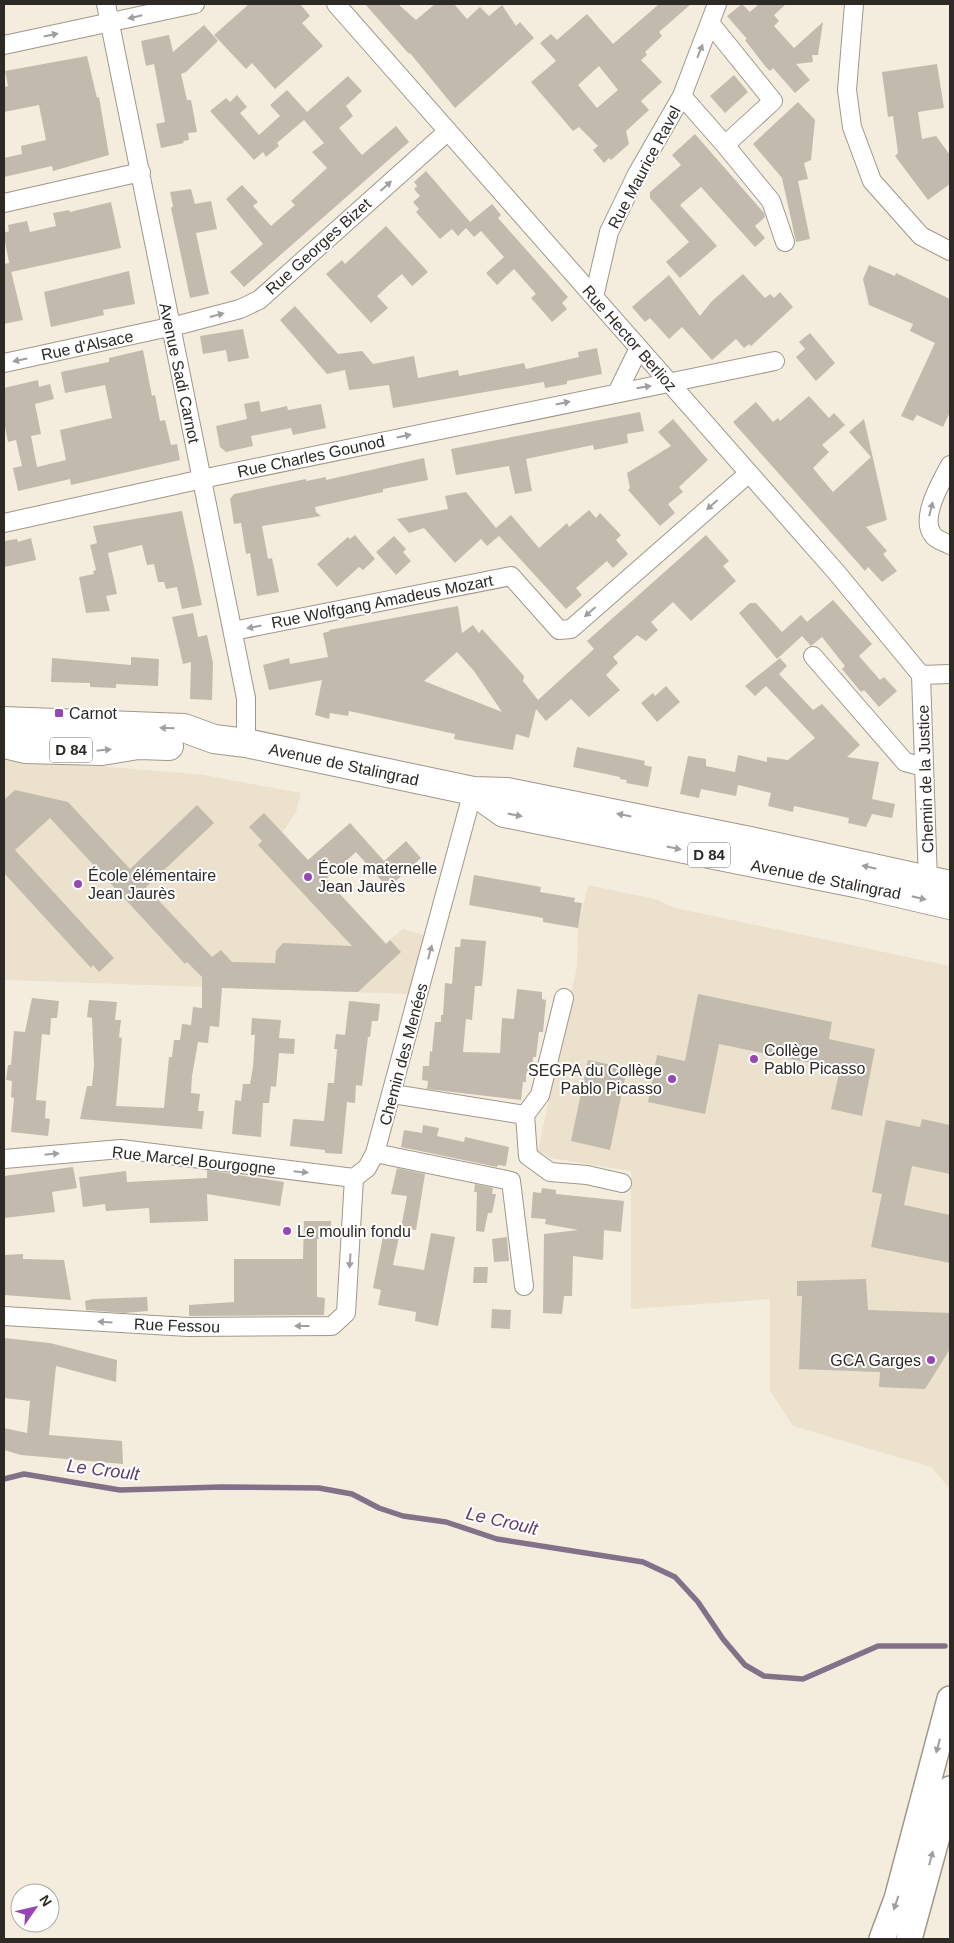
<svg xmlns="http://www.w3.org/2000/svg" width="954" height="1943" font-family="Helvetica,sans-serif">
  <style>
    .built { fill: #ece1cc }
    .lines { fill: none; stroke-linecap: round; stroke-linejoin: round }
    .stream { stroke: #827188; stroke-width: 5.5 }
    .building { fill: #c2baac; fill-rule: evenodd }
    .minor-casing { stroke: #9f988a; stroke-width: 20 }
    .secondary-casing { stroke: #9f988a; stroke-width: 28 }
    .primary-casing { stroke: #9f988a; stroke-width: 30 }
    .minor { stroke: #fff; stroke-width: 18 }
    .secondary { stroke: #fff; stroke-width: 25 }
    .primary { stroke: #fff; stroke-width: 28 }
    .oneway { fill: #a09f9d }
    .poi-dot { fill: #9646b5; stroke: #fff; stroke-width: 2 }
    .labels { text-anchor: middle; stroke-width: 4; stroke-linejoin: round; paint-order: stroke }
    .shield { fill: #fff; stroke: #6c6a66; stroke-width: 1 }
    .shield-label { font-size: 15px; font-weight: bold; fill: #2d2a25 }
    .street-label { font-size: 16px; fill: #2d2a25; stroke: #fff }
    .poi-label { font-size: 16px; fill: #2d2a25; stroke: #fff; text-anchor: start }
    .water-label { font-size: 18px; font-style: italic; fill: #5f3d6c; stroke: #fff }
  </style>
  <rect width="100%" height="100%" fill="#f4edde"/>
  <!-- built -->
  <path class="built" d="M4 758 204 775 301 793 296 812 282 833 386 943 403 929 424 935 409 994 4 980Z
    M588 885 655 899 675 908 950 966V1489L931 1467 793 1426 770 1391V1299L631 1309V1171L551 1158 538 1151 577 966 578 928Z"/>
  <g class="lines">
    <!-- stream -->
    <path class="stream" d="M4 1479 24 1474 120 1490 221 1487 319 1488 352 1494 379 1508 403 1516 446 1522 497 1539 643 1562 675 1577 698 1602 723 1639 745 1665 764 1676 803 1679 878 1646H945"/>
  </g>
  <!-- building -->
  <path class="building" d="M249 4H300L310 16 302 23 323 46 275 89 252 63 246 69 214 35Z
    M365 4H398L416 20 435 4H454L467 19 480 7 489 16 502 5 516 26 520 22 534 38 455 108 410 53 409 54Z
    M659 4H691L659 32 662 36 645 52 647 55 641 60 662 82 641 101 649 110 626 131 629 144 611 160 609 158 604 163 593 150 598 146 579 127 573 131 531 82 556 61 540 43 551 34 557 40 587 14 613 44ZM599 66 618 90 597 108 578 85Z
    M742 4 750 12 759 4H786L774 15 779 21 774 26 794 48 823 22 818 55H812L813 62 796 64 810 80 795 93 773 68 770 71 765 66 745 40 747 39 727 16Z
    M204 25 218 41 186 72 181 74 187 100H191L197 132 188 133 189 140 183 141 184 143 161 148 156 124 165 122 154 64 146 66 141 41 169 35 173 52Z
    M87 56 97 98 99 97 109 155 53 171 52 166 4 177V158L22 154 21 146 46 140 39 105 4 112V87L8 86 5 71Z
    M937 64 944 108 918 112 922 139 936 136 950 155V184L928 200 895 156 898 153 893 116 888 117 882 72Z
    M734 75 748 92 725 113 710 96Z
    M348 76 362 91 346 106 353 116 339 128 362 155 396 126 409 142 244 287 230 272 263 244 226 199 242 185 258 202 253 206 271 226 295 205 291 201 327 168 312 152 324 143 304 120 277 143 279 146 266 157 263 152 254 160 210 111 226 98 230 102 237 95 247 107 240 113 259 135 280 116 270 105 287 90 307 112Z
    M798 102 815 120 811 160 804 163 808 179 798 181 810 239 796 242 782 178 753 144Z
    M695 134 764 213 765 217 755 226 765 238 755 247 701 187 680 205 717 246 680 278 666 262 689 242 650 198V192L681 165 672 155Z
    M426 171 470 222 492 204 501 215 498 218 568 297 562 303 567 309 552 322 531 298 536 294 514 269 497 285 486 273 504 257 481 231 474 237 466 228 458 236 452 229 440 239 416 212 419 209 413 202 420 196 414 189 417 186 414 182Z
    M191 189 195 204 211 201 217 229 196 233 209 294 190 298 171 208 173 206 170 192Z
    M111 202 121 248 11 272 4 237V233L9 231 8 225 27 221 30 232 56 226 53 213 69 210 70 212Z
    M386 226 428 272 412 286 402 274 388 286 377 296 388 308 371 323 326 274 342 260 345 264Z
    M9 263 23 320 4 324V264Z
    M869 265 895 276 896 273 950 299V412L943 427 917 415 913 421 901 416 935 343 910 331 913 324 869 305 863 279Z
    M129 271 135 304 103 310 104 315 51 327 44 292Z
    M743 274 765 298 770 294 774 298 780 292 793 307 751 346 749 344 744 348 736 339 712 360 682 327 669 339 650 318 645 322 632 307 669 275 700 316 712 301Z
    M295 306 338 354 362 351 373 364 414 356 418 378 458 370 459 376 524 363 526 369 579 357 578 352 597 348 602 374 567 381V384L545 388 544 382 393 408 389 385 349 390 345 370 327 374 280 320Z
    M243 329 249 358 228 362 226 350 203 354 200 336Z
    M810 333 835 363 816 381 796 357 805 349 799 342Z
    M143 350 152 396 155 395 160 421 165 420 171 445 177 444 180 460 71 485 70 479 18 491 13 468 22 466 16 440 8 442 4 422V388L38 380 39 387 50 384 54 399 35 404 41 434 31 436 37 467 66 460 60 430 112 418 105 385 65 393 61 372 109 362V358Z
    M809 396 829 418 834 413 845 425 822 445 829 452 813 468 833 492 871 457 849 432 864 419 887 520 866 527 887 551 883 554 897 571 882 582 868 567 865 571 733 422 756 402 773 422 778 418 780 421Z
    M259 401 261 412 287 406 288 410 321 404 326 428 293 435 291 428 251 436 253 446 226 452 220 447 216 426 247 419 244 404Z
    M640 412 644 431 627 434 628 443 594 450 593 445 526 459 532 491 515 494 509 466 456 475 451 449Z
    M673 419 708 460 679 487 683 492 668 504 675 513 660 526 628 490 630 488 627 473 671 446 658 432Z
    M424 458 428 480 383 489V492L315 507 316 512 321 516 262 526 268 559 272 558 279 592 257 596 250 553 246 554 241 523 234 524 230 499 234 494 306 479V481L326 477V480Z
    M466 492 496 528 511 515 539 548 567 523 569 527 589 510 596 518 600 513 621 535 616 540 628 554 613 568 607 561 576 588 582 595 566 609 499 536 487 546 481 539 455 563 424 528 409 533 397 519 448 509 445 496Z
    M182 511 202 605 182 609 177 587 166 589 164 582H158L154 564 147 565 142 545 108 553 117 594 106 596 110 611 86 613 79 577 94 574 93 571 96 570 90 545 97 543 93 526Z
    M355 535 375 559 363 570 359 567 337 587 317 564 348 537 350 539Z
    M706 535 729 561 723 566 736 581 691 621 673 602 651 622 658 630 646 641 637 635 613 657 618 663 606 675 620 690 589 717 571 699 546 721 536 709 529 738 516 734 513 750 454 739 455 734 349 711 348 716 330 713 329 719 315 715 322 680 269 690 263 665 289 658 290 664 328 657 323 633 330 631 329 630 458 606 462 633 473 625 479 633 482 629 524 676 523 681 538 700 594 649 587 641ZM457 652 474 671 502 712 424 681Z
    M394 536 406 549 403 552 411 561 396 575 376 552Z
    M31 538 36 560 4 567V541L17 539 18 542Z
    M833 600 872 644 859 656 880 680 884 677 897 691 879 707 864 690 861 692 842 669 845 666 822 637 811 646 802 636 777 659 739 613 750 603H756L782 632 801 615 807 622Z
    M193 613 198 637 207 635 213 663 212 700 190 699 191 662 183 664 172 617Z
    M131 657 159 659 158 686 116 684V688L90 687V683L51 682 52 658 131 665Z
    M780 658 787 666 779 674 813 710 822 704 860 745 847 757 879 762 872 799 895 804 892 818 872 814 866 827 848 823 849 818 794 806 793 812 768 806 771 793 738 785 736 796 701 789 699 798 680 794 688 756 706 759V766L735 772 738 755 767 762V757L788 760 815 738 766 686 755 696 745 686Z
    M666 686 680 702 657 722 641 703 653 693 655 696Z
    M577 747 645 761 644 765 652 767 648 787 626 783 627 780 620 779V777L573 767Z
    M15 790 68 802 130 869 197 805 214 823 146 887 212 957 221 950 232 962 275 963 276 951 283 943 352 946 258 845 262 841 249 827 264 813 308 860 350 823 384 861 406 841 421 858 388 888 356 852 326 879 386 944 390 940 401 952 358 992 222 988 219 1027 210 1026 208 1043 198 1042 192 1076 191 1093 200 1094 198 1111H204L202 1129 80 1119 87 1086H92L94 1066 92 1018 87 1017 89 1000 117 1002 115 1020H121L119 1037 122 1038 116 1106 164 1108 169 1057H172L174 1040H180L182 1024 191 1025 193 1007 202 1008V977L187 962 185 964 50 818 15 850 114 958 99 972 93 965 91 968 4 873V800Z
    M474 875 541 887 540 892 575 898 574 902 582 903 578 928 543 922V918L469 905Z
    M461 939 486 941 482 986H475L472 1020 466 1019 463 1052 500 1053 502 1018 514 1019 517 989 542 992V999L546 1000 543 1032H539L536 1057H533L532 1074H526V1082H523L521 1100 427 1089 428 1081 422 1080 423 1066H429L430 1051 432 1052 435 1022H441V1015H443L445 983 452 984 455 947H460Z
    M698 994 832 1022 829 1039 875 1049 862 1116 831 1109 840 1069 719 1044 705 1114 648 1102 657 1055 685 1061Z
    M32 998 59 1001 57 1018H51L50 1035 42 1034 36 1100 46 1101 45 1118 50 1119 48 1136 11 1132 14 1098 11 1097 12 1081 6 1080 8 1065H11L14 1031 25 1032Z
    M349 1001 380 1004 378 1021H372L370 1037H368L362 1086 356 1085 355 1103 347 1102 342 1154 325 1153V1150L290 1146 293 1119 324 1121 328 1083H334L337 1049H334L336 1034 345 1035Z
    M252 1018 281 1020 279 1038 295 1039 294 1054 279 1053 276 1087 271 1086 269 1103H263L261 1137 232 1134 235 1100 241 1101 243 1084H250L253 1067 255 1035H251Z
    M588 1060 627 1068 610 1150 571 1141Z
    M922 1119 950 1125V1174L912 1166 904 1205 950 1215V1263L871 1247 882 1194 872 1192 886 1120 920 1127Z
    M423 1125 439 1128 437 1136 464 1142 465 1137 509 1147 506 1166 498 1165 497 1167 401 1147 404 1130 422 1133Z
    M73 1167 77 1188 52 1192 55 1212 4 1218V1176Z
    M397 1168 425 1174 416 1230 401 1228 407 1196 391 1194Z
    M207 1170 284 1182 280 1206 207 1194 208 1221 150 1223 149 1208 106 1211 105 1204 83 1207 79 1177 126 1171 127 1182 207 1178Z
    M475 1184 493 1188 492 1194H496L492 1213H488L484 1232 476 1231 477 1192H474Z
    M542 1188 556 1190V1194L624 1201 621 1232 604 1230 603 1260 573 1256 572 1296H564L562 1314 543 1313 544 1234 578 1230 545 1224 546 1219 531 1218 533 1192 541 1193Z
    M304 1221H331L330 1239H317V1297L325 1298 324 1315 189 1316V1305L234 1302V1259H303Z
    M385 1226 401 1228 393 1265 424 1270 431 1233 455 1237 438 1326 415 1321 416 1312 378 1305 381 1290 373 1288Z
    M507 1237 509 1261 494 1262 492 1239Z
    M23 1254V1259L64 1260 71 1300 4 1295V1255Z
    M474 1267H488L487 1283H473Z
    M866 1279 868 1310 950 1313V1349L925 1389 879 1387 880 1372 799 1369 802 1296H797V1281Z
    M147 1297 148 1311 124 1313 86 1310 85 1301 93 1299Z
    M492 1309 511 1310 510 1329 491 1328Z
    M4 1338 50 1343 117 1360 116 1382 56 1366 49 1435 122 1441 123 1464 21 1455 4 1450V1428L27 1433 30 1401 4 1398Z"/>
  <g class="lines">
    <defs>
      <path id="minor" d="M106 4 246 698V743
        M336 4 837 573 921 675
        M854 4 847 90 852 127 872 181 921 236 950 251
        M710 23 773 101 725 145 771 201 785 242
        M4 45 195 4
        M682 96 725 145
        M4 203 141 172
        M594 297 609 232 637 174 682 96 717 4
        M4 363 183 324 240 309 259 300 448 131
        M618 391 639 348
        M950 465C942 481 919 518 933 535 936 540 945 542 950 545
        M4 523 216 476 775 361
        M233 631 511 576 559 630 571 629 749 473
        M813 656 905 762 924 767
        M921 675 928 882
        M921 675 950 674
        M393 1094 525 1115 528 1156 550 1172 587 1175 622 1183
        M525 1115 540 1095 564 998
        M375 1153 511 1181 524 1286
        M4 1159 121 1149 354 1178
        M354 1178 367 1168 375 1153 473 791
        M4 1316 188 1327 332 1326 346 1313 354 1178"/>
      <path id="secondary" d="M882 1939 897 1899 950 1699
        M909 1939 950 1789"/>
      <path id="primary" d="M4 721 184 728 214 739 246 743 473 791 507 792 750 841 950 885
        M4 744 25 749 102 751 138 745 169 746
        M473 791 504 813 860 884 950 905"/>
    </defs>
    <!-- minor casing -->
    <use href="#minor" class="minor-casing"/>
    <!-- secondary casing -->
    <use href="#secondary" class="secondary-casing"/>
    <!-- primary casing -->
    <use href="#primary" class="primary-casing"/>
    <!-- minor -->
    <use href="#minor" class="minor"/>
    <!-- secondary -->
    <use href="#secondary" class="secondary"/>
    <!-- primary -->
    <use href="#primary" class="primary"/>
  </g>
  <!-- one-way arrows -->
  <defs><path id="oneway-solid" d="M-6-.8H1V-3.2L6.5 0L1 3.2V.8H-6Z" transform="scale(1.25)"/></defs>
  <g class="oneway">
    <use href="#oneway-solid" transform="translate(135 17) rotate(167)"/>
    <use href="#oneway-solid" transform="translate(51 35) rotate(-12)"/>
    <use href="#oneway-solid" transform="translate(700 51) rotate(-68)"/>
    <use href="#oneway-solid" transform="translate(386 186) rotate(-42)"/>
    <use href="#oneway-solid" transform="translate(217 315) rotate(-15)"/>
    <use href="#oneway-solid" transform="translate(20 360) rotate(168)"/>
    <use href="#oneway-solid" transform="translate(644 387) rotate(-9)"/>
    <use href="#oneway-solid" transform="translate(563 403) rotate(-12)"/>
    <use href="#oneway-solid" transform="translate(404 436) rotate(-12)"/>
    <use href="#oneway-solid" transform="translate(712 505) rotate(139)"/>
    <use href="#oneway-solid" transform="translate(931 509) rotate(-76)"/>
    <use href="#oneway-solid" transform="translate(590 612) rotate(139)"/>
    <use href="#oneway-solid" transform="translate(254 627) rotate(169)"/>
    <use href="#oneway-solid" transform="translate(167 728) rotate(-178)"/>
    <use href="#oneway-solid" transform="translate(104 750) rotate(-6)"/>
    <use href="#oneway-solid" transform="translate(515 815) rotate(11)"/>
    <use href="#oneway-solid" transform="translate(624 815) rotate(-169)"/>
    <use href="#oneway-solid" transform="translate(674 848) rotate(12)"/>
    <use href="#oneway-solid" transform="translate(869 867) rotate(-167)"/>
    <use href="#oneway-solid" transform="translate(919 898) rotate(13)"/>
    <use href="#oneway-solid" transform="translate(430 952) rotate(-75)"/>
    <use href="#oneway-solid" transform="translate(52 1154) rotate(-6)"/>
    <use href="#oneway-solid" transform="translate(301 1172) rotate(6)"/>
    <use href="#oneway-solid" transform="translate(350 1261) rotate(94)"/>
    <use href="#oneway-solid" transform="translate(105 1322) rotate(-177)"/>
    <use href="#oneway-solid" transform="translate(302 1326) rotate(180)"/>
    <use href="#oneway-solid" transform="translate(938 1746) rotate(105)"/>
    <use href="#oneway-solid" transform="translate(931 1858) rotate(-75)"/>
    <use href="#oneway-solid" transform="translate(896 1903) rotate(109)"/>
  </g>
  <!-- markers -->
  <g class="poi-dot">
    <rect x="54" y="708" width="10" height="10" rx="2.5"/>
    <circle cx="308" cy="877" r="5"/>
    <circle cx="78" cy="884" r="5"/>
    <circle cx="754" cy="1059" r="5"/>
    <circle cx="672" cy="1079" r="5"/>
    <circle cx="287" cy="1231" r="5"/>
    <circle cx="931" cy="1360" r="5"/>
  </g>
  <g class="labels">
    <!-- shield labels -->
    <g class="shield">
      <rect x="50" y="737.5" width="42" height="25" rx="4"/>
      <rect x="688" y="842.5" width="42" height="25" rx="4"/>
    </g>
    <g class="shield-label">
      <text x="71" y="755">D 84</text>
      <text x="709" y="860">D 84</text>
    </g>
    <!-- street labels -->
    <g class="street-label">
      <text transform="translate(644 167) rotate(-62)" y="6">Rue Maurice Ravel</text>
      <text transform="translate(318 246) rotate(-42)" y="6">Rue Georges Bizet</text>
      <text transform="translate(630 338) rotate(49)" y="6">Rue Hector Berlioz</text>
      <text transform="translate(87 345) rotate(-12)" y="6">Rue d'Alsace</text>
      <text transform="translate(180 373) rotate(78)" y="6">Avenue Sadi Carnot</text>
      <text transform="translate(311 456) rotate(-12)" y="6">Rue Charles Gounod</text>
      <text transform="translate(382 601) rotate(-11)" y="6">Rue Wolfgang Amadeus Mozart</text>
      <text transform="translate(344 764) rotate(12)" y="6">Avenue de Stalingrad</text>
      <text transform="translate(925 779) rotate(-92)" y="6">Chemin de la Justice</text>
      <text transform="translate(826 879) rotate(11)" y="6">Avenue de Stalingrad</text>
      <text transform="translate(403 1054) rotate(-75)" y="6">Chemin des Menées</text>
      <text transform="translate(194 1160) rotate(6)" y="6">Rue Marcel Bourgogne</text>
      <text transform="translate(177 1325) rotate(2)" y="6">Rue Fessou</text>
    </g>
    <!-- poi labels -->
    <g class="poi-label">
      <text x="69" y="719">Carnot</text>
      <text x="318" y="874">École maternelle<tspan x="318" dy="18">Jean Jaurès</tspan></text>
      <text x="88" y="881">École élémentaire<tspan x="88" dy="18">Jean Jaurès</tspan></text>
      <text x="764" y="1056">Collège<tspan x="764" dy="18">Pablo Picasso</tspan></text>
      <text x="662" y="1076" text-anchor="end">SEGPA du Collège<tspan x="662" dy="18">Pablo Picasso</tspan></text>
      <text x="297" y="1237">Le moulin fondu</text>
      <text x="921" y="1366" text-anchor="end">GCA Garges</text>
    </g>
    <!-- water labels -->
    <g class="water-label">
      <text transform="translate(103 1470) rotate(7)" y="6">Le Croult</text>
      <text transform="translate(502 1521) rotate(13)" y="6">Le Croult</text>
    </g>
  </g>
  <!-- border -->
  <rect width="954" height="1943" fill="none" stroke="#2d2a25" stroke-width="10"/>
  <!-- north arrow -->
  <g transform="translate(35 1908) rotate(56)"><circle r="24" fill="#ffffff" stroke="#abaaa8"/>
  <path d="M0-4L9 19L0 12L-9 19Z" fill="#9646b5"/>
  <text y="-8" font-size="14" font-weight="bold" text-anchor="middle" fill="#2d2a25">N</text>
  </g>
</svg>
